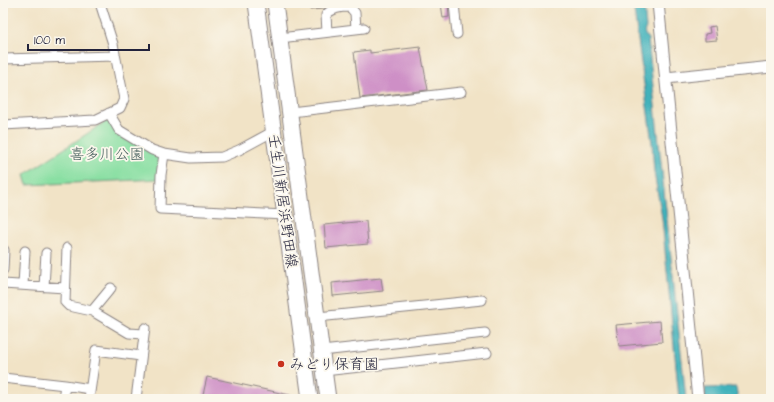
<svg xmlns="http://www.w3.org/2000/svg" width="774" height="402" font-family="'Architects Daughter','Klee One',sans-serif">
  <style>
    .green { fill: #89dfa3; stroke: #56806f }
    .water { fill: #42b2bb; stroke: #326a7b }
    .building { fill: #ce8fc6 }
    .lines { fill: none; stroke-linecap: round; stroke-linejoin: round }
    .minor-casing { stroke: #8a8280; stroke-width: 11 }
    .tertiary-casing { stroke: #8a8280; stroke-width: 13 }
    .primary-casing { stroke: #8a8280; stroke-width: 17 }
    .minor { stroke: #fff; stroke-width: 9 }
    .tertiary { stroke: #fff; stroke-width: 11 }
    .primary { stroke: #fff; stroke-width: 15 }
    .poi-dot { fill: #c8321e; stroke: #fbf7ec; stroke-width: 1.5 }
    .labels { text-anchor: middle; stroke-width: 3.5; stroke-linejoin: round; paint-order: stroke }
    .park-label { font-size: 15px; fill: #415b5a; stroke: #fbf7ec }
    .street-label { font-size: 15px; fill: #22223b; stroke: #fbf7ec }
    .poi-label { font-size: 15px; fill: #22223b; stroke: #fbf7ec; text-anchor: start }
  </style>
  <rect width="100%" height="100%" fill="#fbf7ec"/>
  <filter id="ink" filterUnits="userSpaceOnUse"><feTurbulence type="fractalNoise" baseFrequency=".025" numOctaves="2"/><feDisplacementMap in="SourceGraphic" scale="8" xChannelSelector="R" yChannelSelector="G"/><feConvolveMatrix kernelMatrix="1 2 1 2 8 2 1 2 1" color-interpolation-filters="sRGB"/></filter>
  <filter id="wash" filterUnits="userSpaceOnUse"><feTurbulence type="fractalNoise" baseFrequency=".012" numOctaves="4" result="noise"/><feDisplacementMap in="SourceGraphic" scale="16" xChannelSelector="R" yChannelSelector="G"/><feGaussianBlur stdDeviation="0.9" result="paint"/><feColorMatrix in="noise" values="0 0 0 0 0 0 0 0 0 0 0 0 0 0 0 0 0 1.4 0 .05"/><feComposite in="paint" operator="in"/></filter>
  <g filter="url(#wash)">
    <rect width="100%" height="100%" fill="#f1e3c6"/>
    <!-- green -->
    <path class="green" d="M111 118 119 130 164 154 161 179 27 185 24 175Z"/>
    <!-- water -->
    <path class="water" d="M633 3H644L646 28C643 32 645 35 648 39L686 399H679L662 218 654 172 652 143Z
      M736 387 738 399H705V388Z"/>
    <g id="blocks">
      <!-- building -->
      <path class="building" d="M309 3H334L324 9 310 10Z
        M441 3H448L449 17 443 18Z
        M715 26 717 40 705 41V34L710 33 709 27Z
        M420 47 428 90 360 98 354 52 370 50V53Z
        M366 221 368 244 326 248 324 225Z
        M381 278 383 291 333 296 332 283Z
        M660 321 662 342 619 346 616 325Z
        M207 377 294 396V399H208L209 396 203 395Z"/>
    </g>
  </g>
  <g filter="url(#ink)">
    <use href="#blocks" fill-opacity="0" stroke="#8a8280" stroke-width="1"/>
    <g class="lines">
      <defs>
        <path id="minor" d="M454 3 457 34
          M327 32 326 15C332 8 340 7 350 7L355 13 356 29
          M280 38 364 28
          M3 59 115 56
          M291 112 461 92
          M109 113 119 130 152 150 164 154 191 158 222 157 239 150 274 131
          M3 125 95 120 120 108 124 99 113 44 100 3
          M164 154 161 175 160 209 285 215
          M67 248 65 302 69 306 92 311 129 333 144 334
          M3 270 4 250
          M3 284 65 288
          M23 285 25 251
          M44 287 46 253
          M92 311 111 288
          M318 317 482 300
          M322 351 485 333
          M324 371 487 353
          M3 378 65 385
          M63 399 65 385 90 389
          M89 399 96 350 141 356
          M136 399 145 328"/>
        <path id="tertiary" d="M658 3 698 399
          M666 78 771 67"/>
        <path id="primary" d="M256 3 310 399
          M275 3 328 399"/>
      </defs>
      <!-- minor casing -->
      <use href="#minor" class="minor-casing"/>
      <!-- tertiary casing -->
      <use href="#tertiary" class="tertiary-casing"/>
      <!-- primary casing -->
      <use href="#primary" class="primary-casing"/>
      <!-- minor -->
      <use href="#minor" class="minor"/>
      <!-- tertiary -->
      <use href="#tertiary" class="tertiary"/>
      <!-- primary -->
      <use href="#primary" class="primary"/>
    </g>
  </g>
  <!-- markers -->
  <circle class="poi-dot" cx="281" cy="364" r="4"/>
  <g class="labels">
    <!-- park labels -->
    <g class="park-label">
      <text x="107" y="159">喜多川公園</text>
    </g>
    <!-- street labels -->
    <g class="street-label">
      <text transform="translate(283 201) rotate(82)" y="5">壬生川新居浜野田線</text>
    </g>
    <!-- poi labels -->
    <g class="poi-label">
      <text x="289" y="369">みどり保育園</text>
    </g>
  </g>
  <!-- margin -->
  <rect width="774" height="402" fill="none" stroke="#fbf7ec" stroke-width="16"/>
  <!-- scale -->
  <path d="M28 44v6h121v-6" fill="none" stroke="#22223b" stroke-width="2"/>
  <text x="34" y="44" font-size="12" fill="#22223b" stroke="#fbf7ec" stroke-width="3" paint-order="stroke">100 m</text>
</svg>
